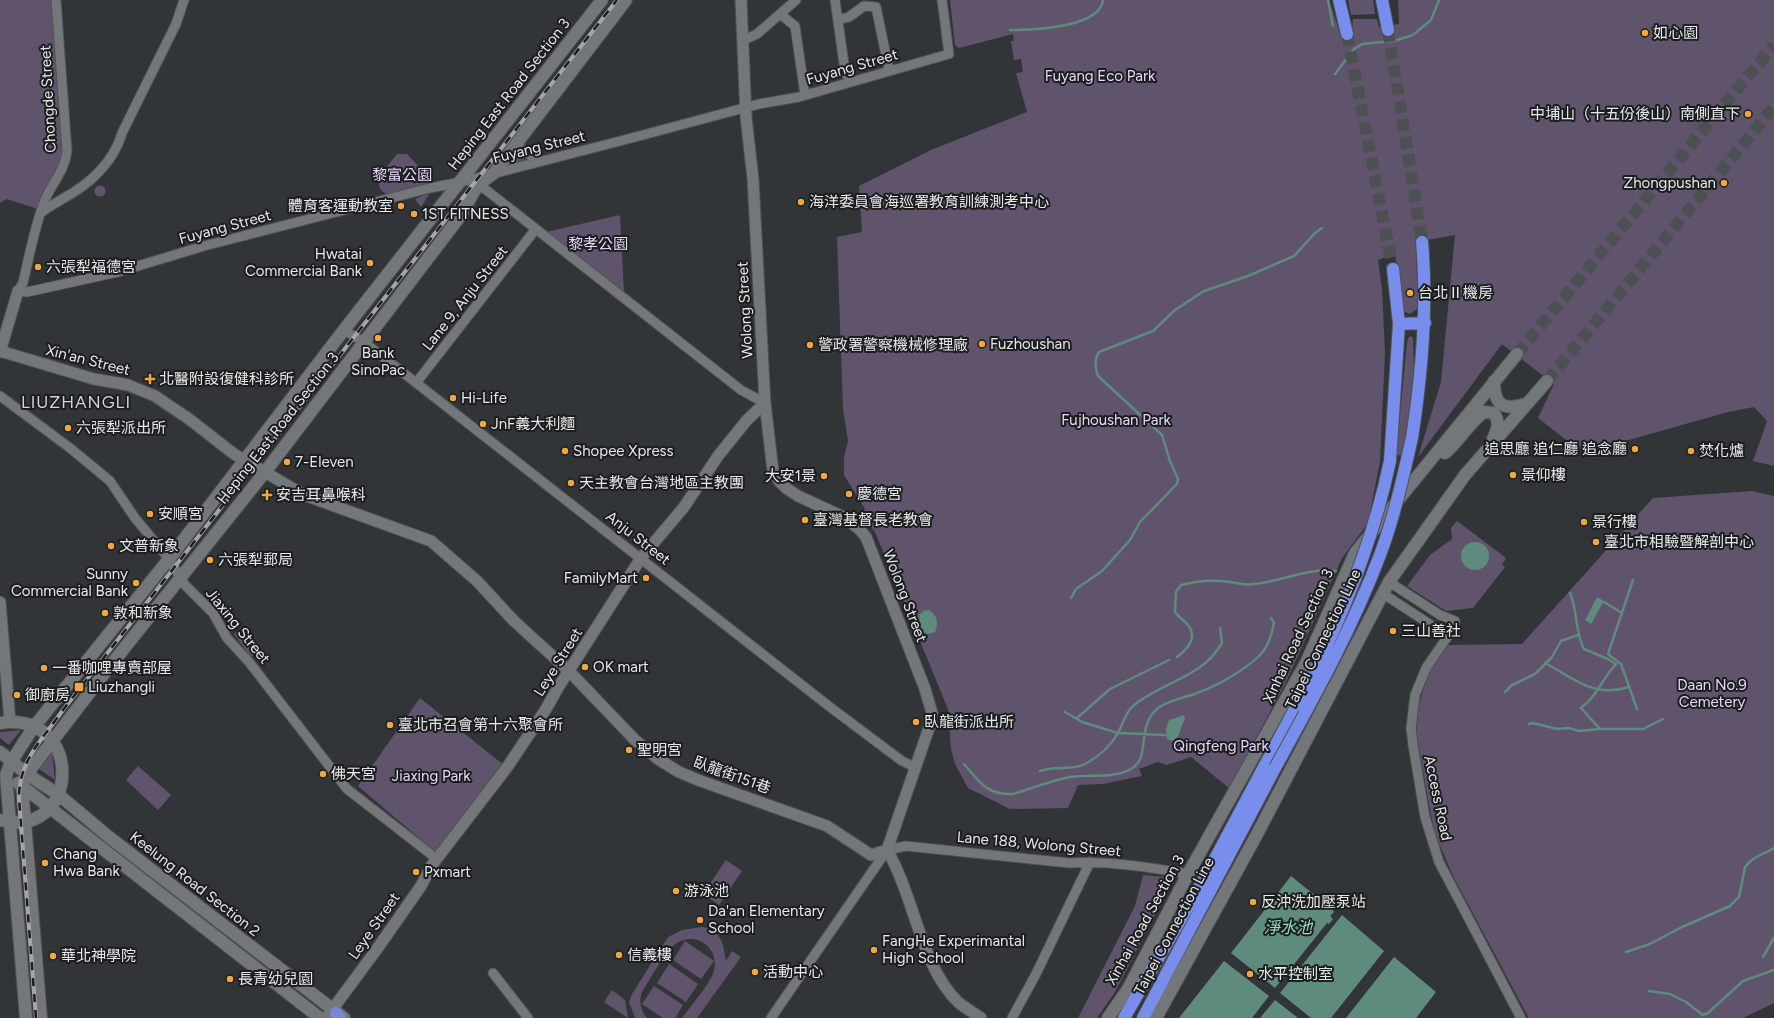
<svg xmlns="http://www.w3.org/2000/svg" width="1774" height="1018" font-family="Figtree,'Noto Sans TC',sans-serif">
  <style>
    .green { fill: #60546d }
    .water { fill: #5e8b7d }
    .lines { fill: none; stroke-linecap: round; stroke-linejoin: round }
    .stream { stroke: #5e8b7d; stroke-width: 2.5 }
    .secondary-tunnel { stroke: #4d5052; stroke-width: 12; stroke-dasharray: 12 6; stroke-linecap: butt }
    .motorway-tunnel { stroke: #4d5052; stroke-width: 12; stroke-dasharray: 12 6; stroke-linecap: butt }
    .minor-casing { stroke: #4f5254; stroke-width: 11 }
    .tertiary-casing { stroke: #4f5254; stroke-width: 13 }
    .secondary-casing { stroke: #4f5254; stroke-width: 14 }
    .trunk-casing { stroke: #4f5254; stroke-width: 14 }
    .motorway-casing { stroke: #4f5254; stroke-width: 14 }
    .minor { stroke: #74777a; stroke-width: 9 }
    .tertiary { stroke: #74777a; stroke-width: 11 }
    .secondary { stroke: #74777a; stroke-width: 12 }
    .trunk { stroke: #7888d6; stroke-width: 12 }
    .motorway { stroke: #798ded; stroke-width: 12 }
    .rail-casing { stroke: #a3a6a7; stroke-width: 4 }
    .rail { stroke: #1b1d1e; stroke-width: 2.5; stroke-dasharray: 8; stroke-linecap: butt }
    .motorway-bridge-casing { stroke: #4f5254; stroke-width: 14; stroke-linecap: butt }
    .motorway-bridge { stroke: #798ded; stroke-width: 12 }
    .poi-dot { fill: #f1a63f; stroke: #1b1d1e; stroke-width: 1.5 }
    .labels { text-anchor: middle; stroke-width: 4; stroke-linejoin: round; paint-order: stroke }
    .poi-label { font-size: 15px; fill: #e6e8e9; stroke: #1b1d1e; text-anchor: start }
    .street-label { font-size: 15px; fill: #e6e8e9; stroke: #1b1d1e }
    .park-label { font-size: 15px; fill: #e7d7fa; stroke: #1b1d1e }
    .water-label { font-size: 16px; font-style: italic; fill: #95e2ca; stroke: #1b1d1e }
    .quarter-label { font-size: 17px; letter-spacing: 1px; fill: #d1d5d7; stroke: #1b1d1e }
  </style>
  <rect width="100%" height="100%" fill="#323537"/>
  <!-- green -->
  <path class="green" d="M0 0H55L65 160 41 210 7 199 0 203Z
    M950 0H1329L1341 36 1352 32 1353 19H1377L1379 27 1399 24 1398 0H1774V466L1753 461 1767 421 1754 407 1728 412 1611 445 1594 458 1574 442 1570 443 1538 418 1554 384 1502 344 1418 457 1441 382 1455 235 1416 242 1418 308 1410 314 1405 312 1402 306 1395 254 1378 260 1382 289 1385 353 1380 461 1368 523 1342 558 1285 684 1229 788 1191 757 1167 765 1158 762 1139 769 1142 776 1103 784 1078 785 1068 808 1010 809 968 788 955 764 951 749 948 709 875 532 861 515 865 509 844 475V457L848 441 843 409 837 237 862 232 859 186 931 150 1027 112 1016 73 1023 72 1021 59 1014 60 1011 41H1014L1013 34 959 48 955 45Z
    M1348 0H1373L1375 14 1351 15Z
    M518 152 525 160 511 165 509 164Z
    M397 154H407L429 177V185L389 195C366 187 389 165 397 154Z
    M94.5 191a5.5 5.5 0 1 1 11 0a5.5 5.5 0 1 1-11 0Z
    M430 193 421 207 415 199Z
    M620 215 624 293 546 232Z
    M1411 336 1413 338 1414 374 1412 403 1403 456 1396 455 1407 343 1408 338Z
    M1752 491 1774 496V1003L1743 1018H1529L1454 878 1435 834 1431 815 1417 737V721L1419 704 1424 687 1431 669 1448 645 1522 644 1653 498Z
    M1457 521 1506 558 1502 564 1505 567 1473 608 1446 611 1407 586 1430 555 1452 539 1451 528Z
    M236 632 259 650V651L252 656H250L234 634Z
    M420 698 505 766 440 856 358 786Z
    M21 730 9 745 0 738V732Z
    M52 753 55 780 39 769Z
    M138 766 171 795 158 810 126 780Z
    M726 860 742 871 719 905 703 894Z
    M1143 875 1174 878 1115 992 1097 1018H1078L1135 906Z
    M702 927C722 931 723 943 726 961L732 951 741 957 697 1018H682C691 1005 711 984 714 970 720 946 692 929 673 946 663 956 650 979 642 992 639 1001 640 1010 647 1018H635L629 1002 632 994 668 937 682 930Z
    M685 941 714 961 701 979 673 960Z
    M669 964 698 984 686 1002 657 983Z
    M654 986 683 1005 675 1018H663L642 1004Z
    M612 990 625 1000 628 1018 604 1002Z"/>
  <!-- water -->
  <path class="water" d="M1461 556a14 14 0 1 1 28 0a14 14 0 1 1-28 0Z
    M1597 597 1604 601 1591 624 1585 620Z
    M928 610C937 614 939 623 935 632L927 634 921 628 919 615 923 611Z
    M1184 715 1185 720C1179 727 1182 737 1172 741L1167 739 1166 729 1169 720Z
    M1291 876 1333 910 1334 912 1330 916 1333 919 1329 924 1327 923 1275 988 1231 953Z
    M1342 915 1384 951 1331 1018H1311L1280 993Z
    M1394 957 1436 992 1416 1018H1346Z
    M1224 961 1269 996 1252 1018H1179Z
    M1275 1000 1298 1018H1260Z"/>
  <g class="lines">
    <!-- stream -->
    <path class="stream" d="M1328 0 1333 26
      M1010 30C1031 30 1100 28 1103 0
      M1335 74 1354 49 1362 44 1394 41 1413 35 1431 20 1439 0
      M1633 580 1608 654 1621 664 1637 709
      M1071 598 1076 589 1102 571 1130 540 1140 522 1177 484 1178 479 1170 461 1162 435 1098 376C1095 368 1094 360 1099 352L1153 331 1175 310 1204 291 1248 276 1294 256 1314 234 1322 228
      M1604 602 1622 613
      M1177 657C1185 651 1197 640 1190 628 1187 622 1179 618 1175 612L1176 592 1181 585C1193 582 1207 580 1220 581 1232 581 1242 586 1254 584 1284 581 1305 568 1336 571
      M1545 663C1575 679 1593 698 1629 687
      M1505 692 1512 685 1535 674 1552 657 1561 641 1578 635
      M1065 712 1082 722 1118 733 1165 735
      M1077 718 1110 689 1169 660
      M1529 724 1533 723 1557 729 1569 728 1579 731 1600 729 1581 708C1598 695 1602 679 1616 664L1608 659 1584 649C1575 633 1578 612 1570 593
      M1600 729H1643L1663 719
      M964 764C980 782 986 795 1013 794 1030 789 1048 782 1065 778 1087 773 1111 780 1131 769 1152 757 1135 727 1158 708 1169 700 1184 698 1197 693 1217 686 1247 669 1261 654 1269 645 1272 634 1274 623L1271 618
      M1040 771C1054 765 1071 771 1085 764 1100 756 1110 747 1118 733 1123 724 1125 713 1133 706 1163 681 1201 679 1222 643L1220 628
      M1626 952 1650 944 1682 927 1730 906 1739 897 1745 867C1753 856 1763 855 1774 848
      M1763 957 1774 938
      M1649 991 1670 994 1686 1002 1703 1015 1708 1013 1743 981 1774 970"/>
    <!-- secondary-tunnel -->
    <path class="secondary-tunnel" d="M1517 354 1774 45
      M1547 381 1774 107"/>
    <!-- motorway-tunnel -->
    <path class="motorway-tunnel" d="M1388 30 1422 242
      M1347 34 1393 269"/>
    <defs>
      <path id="minor" d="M56 0 67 151C65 172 49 186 43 205 34 230 29 257 23 283L18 291 27 292 118 272 204 246 430 188 461 182 624 140 759 104 799 97 949 54 942 0
        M835 0 845 71 850 82
        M780 14 795 26 805 95
        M838 20 849 17 864 6 876 7 889 70
        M744 40 757 34 796 0
        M516 144 538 162
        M473 185 485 189 741 390 765 403
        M42 212C48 207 55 204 62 199 89 185 114 162 122 133L176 24 184 0
        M344 330 364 342 830 707 902 761 915 767
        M416 383 535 230
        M0 396 70 448 110 481 135 518 169 559 185 585 213 613 227 638 249 662 347 789 437 859
        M1389 582 1440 615 1455 621 1448 636 1426 668 1415 695 1411 728 1413 745 1425 817 1439 862 1521 1018
        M1382 593 1448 636
        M493 973 528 1018
        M771 1018 887 850 906 846 1069 863C1109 861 1149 867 1188 874
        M1012 1018 1036 974 1090 862"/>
      <path id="tertiary" d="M741 0 746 117 753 179 765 403 773 471 779 481 786 488 798 496 846 518 860 530 866 537 925 689 932 713 931 722 887 850
        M0 351 94 379 128 385 155 396 189 419 234 454 304 495 431 541 477 581 514 621 569 671 635 740 658 759 679 772 698 780 827 826 871 855 887 850
        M0 352 18 291
        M0 602 10 722
        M887 850C914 895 921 967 958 1002 965 1008 974 1013 981 1018
        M326 1018 377 949 421 886 432 865 508 766 546 709 559 686 641 558 684 507 718 456 747 420 765 403"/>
      <path id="secondary" d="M1494 381C1494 405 1503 411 1526 404
        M1445 453C1459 441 1469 423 1484 412L1494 413C1500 423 1498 428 1493 439
        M0 723C86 710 80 841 0 820
        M0 752 27 774 59 795 109 837 344 1018
        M18 783 320 1018
        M26 1018 6 775 11 762 33 728 169 559 340 335 602 0
        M41 1018 22 785 27 774 110 666 265 472 461 215 477 186 494 173 626 0
        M1108 1018 1128 989 1188 874 1306 663 1355 553 1517 354
        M1156 1018 1255 838 1389 582 1465 475 1547 381"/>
      <path id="trunk" d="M336 1013 340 1018"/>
      <path id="motorway" d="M1339 0 1347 34
        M1382 0 1388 30
        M1399 324 1425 323
        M1412 438C1422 373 1428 308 1422 242
        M1390 461 1399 324 1393 269
        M1124 1018 1209 870 1297 705
        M1143 1018 1275 768"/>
    </defs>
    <!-- minor casing -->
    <use href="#minor" class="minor-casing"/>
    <!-- tertiary casing -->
    <use href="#tertiary" class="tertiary-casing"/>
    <!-- secondary casing -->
    <use href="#secondary" class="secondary-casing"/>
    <!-- trunk casing -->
    <use href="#trunk" class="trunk-casing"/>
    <!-- motorway casing -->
    <use href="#motorway" class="motorway-casing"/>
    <!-- minor -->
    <use href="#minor" class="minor"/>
    <!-- tertiary -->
    <use href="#tertiary" class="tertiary"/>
    <!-- secondary -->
    <use href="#secondary" class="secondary"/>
    <!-- trunk -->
    <use href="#trunk" class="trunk"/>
    <!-- motorway -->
    <use href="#motorway" class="motorway"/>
    <defs>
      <path id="rail" d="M36 1018 19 798C19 760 42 740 63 710L617 0"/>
    </defs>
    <!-- rail casing -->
    <use href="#rail" class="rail-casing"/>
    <!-- rail -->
    <use href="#rail" class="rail"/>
    <defs>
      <path id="motorway-bridge" d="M1297 705C1338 628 1372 547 1390 461
        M1275 768C1313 699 1352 629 1380 555 1394 518 1403 477 1412 438"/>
    </defs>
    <!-- motorway-bridge casing -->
    <use href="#motorway-bridge" class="motorway-bridge-casing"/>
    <!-- motorway-bridge -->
    <use href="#motorway-bridge" class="motorway-bridge"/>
  </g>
  <!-- markers -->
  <g class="poi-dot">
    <circle cx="1645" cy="33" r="4"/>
    <circle cx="1748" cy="114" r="4"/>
    <circle cx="1724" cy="183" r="4"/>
    <circle cx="801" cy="202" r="4"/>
    <circle cx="401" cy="206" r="4"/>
    <circle cx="414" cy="214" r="4"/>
    <circle cx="370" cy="263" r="4"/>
    <circle cx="38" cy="267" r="4"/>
    <circle cx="1410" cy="293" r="4"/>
    <circle cx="378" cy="338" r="4"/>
    <circle cx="982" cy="344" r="4"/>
    <circle cx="810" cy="345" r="4"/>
    <path d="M148 373h4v4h4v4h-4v4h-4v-4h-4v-4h4z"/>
    <circle cx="453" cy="398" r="4"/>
    <circle cx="483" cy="424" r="4"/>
    <circle cx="68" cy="428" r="4"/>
    <circle cx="1635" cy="449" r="4"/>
    <circle cx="565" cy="451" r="4"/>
    <circle cx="1691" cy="451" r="4"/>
    <circle cx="287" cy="462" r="4"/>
    <circle cx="1513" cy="475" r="4"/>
    <circle cx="824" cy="476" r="4"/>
    <circle cx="571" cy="483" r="4"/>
    <circle cx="849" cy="494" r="4"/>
    <path d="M265 489h4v4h4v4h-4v4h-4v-4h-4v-4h4z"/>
    <circle cx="150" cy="514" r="4"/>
    <circle cx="805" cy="520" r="4"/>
    <circle cx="1584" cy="522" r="4"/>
    <circle cx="1596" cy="542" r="4"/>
    <circle cx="111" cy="546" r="4"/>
    <circle cx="210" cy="560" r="4"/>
    <circle cx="646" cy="578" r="4"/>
    <circle cx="136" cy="583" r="4"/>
    <circle cx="105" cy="613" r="4"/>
    <circle cx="1393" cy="631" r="4"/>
    <circle cx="585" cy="667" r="4"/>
    <circle cx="44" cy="668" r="4"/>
    <rect x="74" y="682" width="10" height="10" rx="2"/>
    <circle cx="17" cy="695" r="4"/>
    <circle cx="916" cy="722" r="4"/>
    <circle cx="390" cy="725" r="4"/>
    <circle cx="629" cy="750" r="4"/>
    <circle cx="323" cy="774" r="4"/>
    <circle cx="45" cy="863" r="4"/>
    <circle cx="416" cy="872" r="4"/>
    <circle cx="676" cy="891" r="4"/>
    <circle cx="1253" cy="902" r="4"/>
    <circle cx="700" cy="920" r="4"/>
    <circle cx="874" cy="950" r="4"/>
    <circle cx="619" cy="955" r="4"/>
    <circle cx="53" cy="956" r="4"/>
    <circle cx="755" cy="972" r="4"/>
    <circle cx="1250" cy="974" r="4"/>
    <circle cx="230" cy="979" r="4"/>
  </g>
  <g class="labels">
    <!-- poi labels -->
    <g class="poi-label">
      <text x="1653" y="38">如心園</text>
      <text x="1740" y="119" text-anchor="end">中埔山（十五份後山）南側直下</text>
      <text x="1716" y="188" text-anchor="end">Zhongpushan</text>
      <text x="809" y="207">海洋委員會海巡署教育訓練測考中心</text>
      <text x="393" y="211" text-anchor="end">體育客運動教室</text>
      <text x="422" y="219">1ST FITNESS</text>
      <text x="362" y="259" text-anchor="end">Hwatai<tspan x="362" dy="17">Commercial Bank</tspan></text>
      <text x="46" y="272">六張犁福德宮</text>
      <text x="1418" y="298">台北Ⅱ機房</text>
      <text x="990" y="349">Fuzhoushan</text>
      <text x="818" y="350">警政署警察機械修理廠</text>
      <text x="378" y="358" text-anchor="middle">Bank<tspan x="378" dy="17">SinoPac</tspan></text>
      <text x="159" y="384">北醫附設復健科診所</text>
      <text x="461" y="403">Hi-Life</text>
      <text x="491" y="429">JnF義大利麵</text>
      <text x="76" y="433">六張犁派出所</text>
      <text x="1627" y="454" text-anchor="end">追思廳 追仁廳 追念廳</text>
      <text x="573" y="456">Shopee Xpress</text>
      <text x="1699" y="456">焚化爐</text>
      <text x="295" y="467">7-Eleven</text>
      <text x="1521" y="480">景仰樓</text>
      <text x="816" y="481" text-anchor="end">大安1景</text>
      <text x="579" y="488">天主教會台灣地區主教團</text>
      <text x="857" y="499">慶德宮</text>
      <text x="276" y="500">安吉耳鼻喉科</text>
      <text x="158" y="519">安順宮</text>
      <text x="813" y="525">臺灣基督長老教會</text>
      <text x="1592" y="527">景行樓</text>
      <text x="1604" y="547">臺北市相驗暨解剖中心</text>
      <text x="119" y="551">文普新象</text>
      <text x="218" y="565">六張犁郵局</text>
      <text x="128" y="579" text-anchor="end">Sunny<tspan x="128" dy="17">Commercial Bank</tspan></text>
      <text x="638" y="583" text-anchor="end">FamilyMart</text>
      <text x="113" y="618">敦和新象</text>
      <text x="1401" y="636">三山善社</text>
      <text x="593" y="672">OK mart</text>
      <text x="52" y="673">一番咖哩專賣部屋</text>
      <text x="88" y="692">Liuzhangli</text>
      <text x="25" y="700">御廚房</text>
      <text x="924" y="727">臥龍街派出所</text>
      <text x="398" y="730">臺北市召會第十六聚會所</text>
      <text x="637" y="755">聖明宮</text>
      <text x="331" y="779">佛天宮</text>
      <text x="53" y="859">Chang<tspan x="53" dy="17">Hwa Bank</tspan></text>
      <text x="424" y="877">Pxmart</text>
      <text x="684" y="896">游泳池</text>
      <text x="1261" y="907">反沖洗加壓泵站</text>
      <text x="708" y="916">Da'an Elementary<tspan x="708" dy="17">School</tspan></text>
      <text x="882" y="946">FangHe Experimantal<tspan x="882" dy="17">High School</tspan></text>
      <text x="627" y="960">信義樓</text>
      <text x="61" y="961">華北神學院</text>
      <text x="763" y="977">活動中心</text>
      <text x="1258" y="979">水平控制室</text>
      <text x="238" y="984">長青幼兒園</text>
    </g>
    <!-- street labels -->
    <g class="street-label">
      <text transform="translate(852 67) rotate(-16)" y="5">Fuyang Street</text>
      <text transform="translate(509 94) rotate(-52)" y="5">Heping East Road Section 3</text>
      <text transform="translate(48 99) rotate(-93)" y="5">Chongde Street</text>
      <text transform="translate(539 147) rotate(-14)" y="5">Fuyang Street</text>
      <text transform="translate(225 227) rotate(-15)" y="5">Fuyang Street</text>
      <text transform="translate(465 298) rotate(-52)" y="5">Lane 9, Anju Street</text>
      <text transform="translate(745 310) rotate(-93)" y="5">Wolong Street</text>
      <text transform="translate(88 360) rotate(14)" y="5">Xin'an Street</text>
      <text transform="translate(278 428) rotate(-52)" y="5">Heping East Road Section 3</text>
      <text transform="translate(638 538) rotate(38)" y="5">Anju Street</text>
      <text transform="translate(905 596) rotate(69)" y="5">Wolong Street</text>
      <text transform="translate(238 626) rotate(51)" y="5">Jiaxing Street</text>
      <text transform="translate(1298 636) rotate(-65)" y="5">Xinhai Road Section 3</text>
      <text transform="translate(1323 639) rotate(-64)" y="5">Taipei Connection Line</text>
      <text transform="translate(558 662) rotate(-58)" y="5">Leye Street</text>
      <text transform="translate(732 775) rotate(20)" y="5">臥龍街151巷</text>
      <text transform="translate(1438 798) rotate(78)" y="5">Access Road</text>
      <text transform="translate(1039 844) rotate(5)" y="5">Lane 188, Wolong Street</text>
      <text transform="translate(195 884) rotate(38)" y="5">Keelung Road Section 2</text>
      <text transform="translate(1145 920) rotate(-61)" y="5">Xinhai Road Section 3</text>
      <text transform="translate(374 926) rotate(-55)" y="5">Leye Street</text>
      <text transform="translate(1174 926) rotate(-62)" y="5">Taipei Connection Line</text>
    </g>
    <!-- park labels -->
    <g class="park-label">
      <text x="1100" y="81">Fuyang Eco Park</text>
      <text x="402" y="180">黎富公園</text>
      <text x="598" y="249">黎孝公園</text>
      <text x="1116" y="425">Fujhoushan Park</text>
      <text x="1712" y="690">Daan No.9<tspan x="1712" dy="17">Cemetery</tspan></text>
      <text x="1221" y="751">Qingfeng Park</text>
      <text x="431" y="781">Jiaxing Park</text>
    </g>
    <!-- water labels -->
    <g class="water-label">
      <text x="1288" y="933">淨水池</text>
    </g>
    <!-- quarter labels -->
    <g class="quarter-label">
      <text x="76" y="408">LIUZHANGLI</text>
    </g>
  </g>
</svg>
